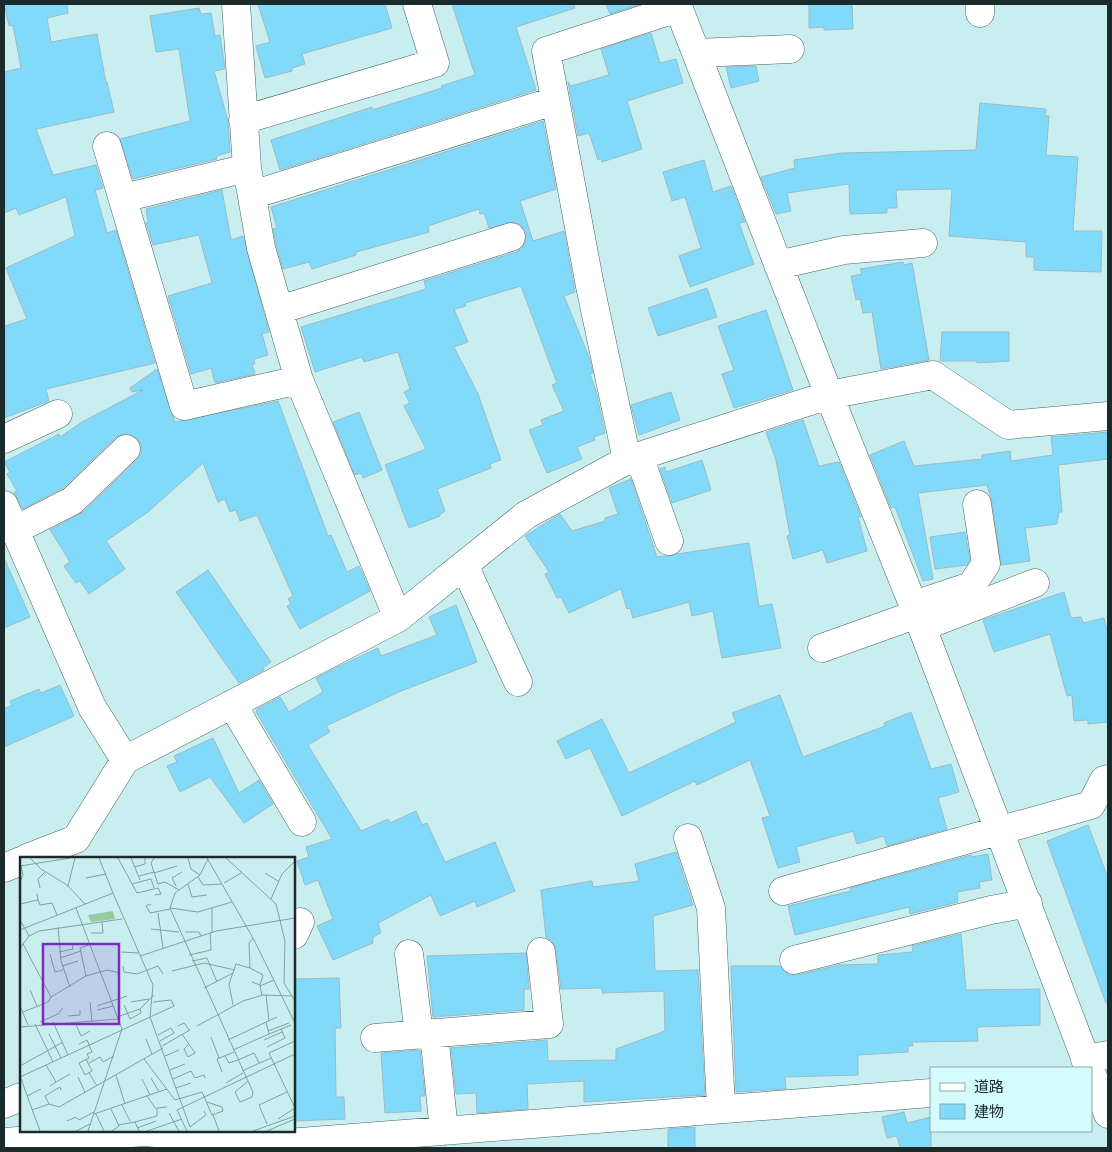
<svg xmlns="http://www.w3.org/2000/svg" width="1112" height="1152" font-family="Mulish,'Noto Sans JP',sans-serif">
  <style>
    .building { fill: #81dafa; stroke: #9abbc8 }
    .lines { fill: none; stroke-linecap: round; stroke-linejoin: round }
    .minor-casing { stroke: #436667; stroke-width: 29 }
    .minor { stroke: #fff; stroke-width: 28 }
    .inset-road { fill: none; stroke: #83a0a0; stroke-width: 1 }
    .view { fill: #7b2cbf; fill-opacity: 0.15; stroke: #7b2cbf; stroke-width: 2.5 }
    .inset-edge { fill: none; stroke: #1b2a2a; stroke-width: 2.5 }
  </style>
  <rect width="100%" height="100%" fill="#c8eeef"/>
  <!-- building -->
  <path class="building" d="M4 4H67L68 13 47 18 51 42 97 34 106 83 107 82 114 112 36 129 53 175 96 165 103 188 95 190 107 233 116 230 155 363 46 389 49 401 4 418V326L27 319 6 268 75 236 66 197 19 215 16 208 4 213V72L21 68 13 25 9 26Z
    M258 4H385L392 28 302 54 305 64 292 68V71L265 78 256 46 270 42Z
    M452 4H574L575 8 516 27 536 90 280 170 271 140 372 107V110L442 88 441 86 475 75Z
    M606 4H641L610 14Z
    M809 4H852L853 29 824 30V27L809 28Z
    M199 8 201 14 211 13 215 36 220 35 225 69 214 71 228 121 230 152 216 156 217 159 133 179 120 139 190 121 179 49 156 52 150 16Z
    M651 33 660 63 676 59 683 83 627 101 642 149 602 162 601 159 598 160 589 133 578 136 568 82 571 86 609 75 601 49Z
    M756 66 759 81 731 88 726 67Z
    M980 103 1046 109 1045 116H1049L1046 155 1078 157 1073 231H1102L1101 272 1034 270V257H1026V242L949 236 952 189 896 190 897 208H887V213L850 214 849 184 787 193 791 211 776 214 761 177 795 168 794 160 842 153 976 150Z
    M543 121 556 189 520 201 533 241 564 231 575 292 564 296 589 357 593 373 590 374 596 391 605 433 594 437 595 440 577 447 582 459 547 473 529 430 543 425 541 420 564 411 552 385 557 383 521 286 465 303 466 306 454 309 468 342 454 347 478 394 501 460 490 464 491 468 437 489 445 511 440 514V516L409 528 385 465 426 449 404 406 410 403 404 392 410 389 398 352 364 362 362 357 315 372 301 327 426 289 424 281 516 252 522 248 526 241V232L521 225 514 222 489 228 484 213 480 214 479 209 428 226 429 232 356 252V255L312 269 309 262 283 269 276 244 273 229 277 228 271 207Z
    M704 160 713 192 731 186 745 222 739 223 754 264 690 287 679 256 701 248 685 197 672 201 663 172Z
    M222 190 231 240 243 236 269 332 262 334 268 355 254 359 255 364H252L255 374 215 383 211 368 191 374 168 296 212 283 199 235 153 245 146 223 148 222 146 209Z
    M903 262 904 265 912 263 929 360 881 369 872 312 863 313 860 299 856 300 851 276 862 274 860 269Z
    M707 288 717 317 658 336 648 308Z
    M766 310 793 390 734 408 722 374 734 370 718 326Z
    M942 332H1009V361L977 363V361H940Z
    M157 369 175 422 278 401 328 536 331 535 347 572 359 566 370 591 300 629 287 606 291 604 288 599 293 596 257 515 240 521 236 510 230 512 225 499 218 502 203 463 148 512 106 541 125 569 89 594 80 581 76 583 64 566 70 562 50 530 83 512 137 460 141 453V446L138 439 130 434H123L116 437 63 488 23 509 14 492 17 491 7 474 10 472 4 462 59 434 60 437 82 422 143 390 132 392 130 388Z
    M671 392 680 420 639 435 631 405Z
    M359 412 382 470 363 478 361 473 355 475 333 422Z
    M803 420 819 466 839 462 861 517H858L867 551 827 563 823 550 793 559 787 536 790 535 776 460 766 432Z
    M1108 432V459L1058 465 1062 512H1059L1057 524 1025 528 1030 561 1001 565 992 502 987 485 918 493 933 579 923 581 895 507 891 508 870 455 904 441 914 466 982 459V455L1010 451 1011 461 1053 455 1051 437Z
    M702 460 711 490 672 503 660 469 665 467 666 472Z
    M631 479 657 557 749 543 759 606 772 604 781 648 722 658 713 611 692 616 689 602 633 618 630 608 627 609 621 589 569 613 561 597 557 598 545 574 549 572 525 536 560 514 572 531 605 521V518L618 514 609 488Z
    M965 532 970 560 967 565 935 569 930 537Z
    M4 558 30 617 4 628Z
    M208 570 271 662 263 668 264 670 239 683 176 592Z
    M1064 592 1071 618 1081 617 1083 623 1104 618 1108 634V722L1088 724V720L1074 721 1072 695 1067 696 1050 634 994 652 990 641 983 620Z
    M456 605 477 662 401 691 326 726 330 732 308 745 361 831 388 819 390 823 416 811 422 825 427 823 445 862 495 842 515 891 477 907 475 901 440 916 431 895 378 923 381 933 373 937V943L333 960 317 926 333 919 318 880 305 885 297 861 309 857 306 847 332 839 256 712 257 709 280 697 289 712 323 692 316 678 344 664 378 648 381 656 437 635 429 617Z
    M60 685 74 716 4 747V709L12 705 10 701 39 689 41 693Z
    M780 695 803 757 885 726 884 723 911 712 931 769 951 764 959 792 938 798 947 829 887 846 884 836 857 844 853 831 796 847 800 862 778 868 762 818 770 816 750 760 697 785 695 781 622 816 590 748 566 759 557 741 602 719 629 773 736 722 732 713Z
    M213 738 239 793 259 780 273 804 244 823 210 777 180 792 167 766 177 762 174 756Z
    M1088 825 1108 878V1003H1106L1047 841Z
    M676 852 693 905 653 916 655 971 698 970 705 1095 584 1102V1081L527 1084 528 1109 477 1113 476 1093 456 1094 451 1048 547 1040 548 1061 616 1060V1049L665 1031 664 991 602 993V988L561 989 556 950 553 942 546 937 541 890 592 881 593 887 639 881 635 864Z
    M988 854 992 880 979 882 980 888 957 892 958 902 910 914 909 907 795 935 788 906 851 891 850 888 971 855 972 857Z
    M961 934 966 990 1040 989V1025L977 1027 978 1041 912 1042 913 1046H908V1052L858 1055V1075L785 1077 786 1089 736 1092 731 966H780L789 975H797L839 965 878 964V955L913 952 912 946Z
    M526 953 529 989H524V1010L433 1017 427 956Z
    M339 978 341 1028H335L336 1097H344L345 1119 294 1121V979Z
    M420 1050 425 1096H420L421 1111 385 1113 381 1053Z
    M904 1112 907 1123 931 1117V1148H900L897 1136 887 1138 882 1117Z
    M695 1127V1148H668V1129Z"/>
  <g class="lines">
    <defs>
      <path id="minor" d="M236 4 247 168 261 248 299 380 398 618
        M677 4 829 395 922 627 1089 1068
        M980 4V13
        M697 53 790 49
        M243 120 435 63 417 4
        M107 146 184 406 299 380
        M252 195 554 101
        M123 198 247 168
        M778 265 844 250 923 243
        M279 310 511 237
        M4 439 58 414
        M639 456 669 541
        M627 460 590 286 546 51 678 8
        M4 505 92 707 125 760
        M15 530 72 501 126 449
        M464 565 518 682
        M914 605 971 586 986 564 977 504
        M922 627 1035 583
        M822 648 917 614
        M232 704 302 822
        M688 838 711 908 721 1108
        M27 858 76 839 125 760 398 618 526 515 627 460 829 395 933 375 1008 425 1108 416
        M4 868 21 861
        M783 891 1091 805 1104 780 1108 779
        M294 935 300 922
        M409 954 419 1034
        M794 960 991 910 1028 903
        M434 1033 444 1131
        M375 1038 549 1024 541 952
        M1085 1059 1108 1055
        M1091 1072 1108 1114
        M4 1104 21 1097
        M4 1142 145 1132 274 1144 931 1093"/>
    </defs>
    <!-- minor casing -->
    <use href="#minor" class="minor-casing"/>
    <!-- minor -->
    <use href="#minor" class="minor"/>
  </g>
  <!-- overview -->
  <g transform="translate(20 857)">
    <rect width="275" height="275" fill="#c8eeef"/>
    <path d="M93 54 95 62 71 65 68 58Z" fill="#98cca0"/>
    <path class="inset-road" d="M10 1 21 12 47 28 65 47M79 1 93 36M98 1 117 36 138 31 141 37 135 38M111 1 120 23M134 1 131 6 138 27 145 25 159 33M168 1 171 12 180 18M187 1 233 81 275 166M206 1 256 47 265 84 264 126 275 144M188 2 180 18 155 36 150 51 233 235 232 240 220 245 215 235 228 224M0 9 50 1M114 10 125 7V1M134 16 157 9M245 16 258 24M119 19 134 15M178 20 183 28 202 27M66 21 86 17M0 25 3 18 1 8M204 26 221 16M112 27 131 22 134 31M168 27 172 40 187 38M48 29 55 1M156 29 152 21 162 15M20 31 18 22 25 15M251 42 262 17 275 4M18 43 20 48 32 46 37 58M0 47 18 43 17 37M131 47 126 49 130 56 150 52M56 51 102 172 68 274M150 51 178 55 212 45M138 56 143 91M0 63 9 79M38 70 41 104 50 130M131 72 159 75M0 73 93 36 133 128 130 160 170 270M165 75H179L181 79M71 76H83L82 65M192 76V51M3 87 31 140M0 91 9 79 19 74 102 62M39 95 53 92 52 87M101 95 119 96M30 97 35 115 43 113M169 98 191 93 190 76M120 99 196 74 275 61M40 101 61 94M172 104 187 101 197 125M42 109 58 104M103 109 104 115 117 117 138 109 143 117M230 111 243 118 240 128M152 114 184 106 215 113M66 119 60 91 69 88M232 125 240 128 242 139M240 129 254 123M184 131 213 116M10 133 17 149M246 138 249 164M70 145 72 164M111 145 129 142M104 148 110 162 121 156 120 152M213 148 209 127 216 107 230 111 229 86 233 81M0 149 8 168M77 149 107 139M77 153 93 149M3 155 28 145 31 140 66 119 87 113 100 116M48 159 60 158V153M97 160 120 152 134 138M20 165 38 157 43 151M33 165 48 198M55 165 61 179 70 174M246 165 249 177 271 168M15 167 33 205M158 169 164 166 169 173M177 169 223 144 243 138 272 139M0 170 98 162M248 174 269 166M29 177 41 201M162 177 175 196 168 200 164 192 169 187M138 178 151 171 154 176 140 184M191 180 199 201M126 182 132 197M208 183 257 160M244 183 262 175M59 187 67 183 72 195 67 197 69 201 59 206 65 218 72 214 66 202M142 189 170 173M247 190 265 181 261 172M213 193 249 177M145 199 159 193M205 199 209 206 218 203M124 202 155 243 182 235 192 258 203 254 202 250 187 245M218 203 234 196 239 206M69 206 80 200 83 205 94 199M26 208 36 225 30 229M0 209 43 185M150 213 165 207M222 214 251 201M202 215 197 202 214 195M69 216 77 229M96 218 105 247M0 219 20 274M0 220 154 149 151 143 133 145M58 220 65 235M131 221 139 235M122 222 130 238M153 222 171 214 175 221 184 218 185 221M36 225 50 217M206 226 223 216M156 231 171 226M7 239 21 232M127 239 136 252M29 247 25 239 40 230 41 233M102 248 110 264M275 251 249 196 275 184M91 252 99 269 92 274M12 253 29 247 39 250 143 191M149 256 159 274M74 257 147 232M76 257 84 274M193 258 199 274M258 262 275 251M47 264 56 260 59 263 74 255M115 265 137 259V251L147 250M247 267 239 248 267 235M98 268 115 265 119 274M170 270 186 258 184 254M117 271 136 264M56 274 70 267M127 274 162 262M167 274 157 253 275 197M233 274 275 259M247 274 275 262"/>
    <path class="view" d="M23 87H99V167H23Z"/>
    <rect width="275" height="275" class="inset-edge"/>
  </g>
  <!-- border -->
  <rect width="1112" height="1152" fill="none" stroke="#1b2a2a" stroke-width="10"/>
  <!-- legend -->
  <rect x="930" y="1067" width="162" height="65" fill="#d5fcfc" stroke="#8ba8a8"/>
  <rect x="940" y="1083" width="25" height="8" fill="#ffffff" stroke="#8ba8a8"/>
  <text x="974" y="1092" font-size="15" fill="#1b2a2a">道路</text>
  <rect x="940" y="1104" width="25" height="15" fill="#81dafa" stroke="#8ba8a8"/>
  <text x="974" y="1117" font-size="15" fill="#1b2a2a">建物</text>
</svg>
